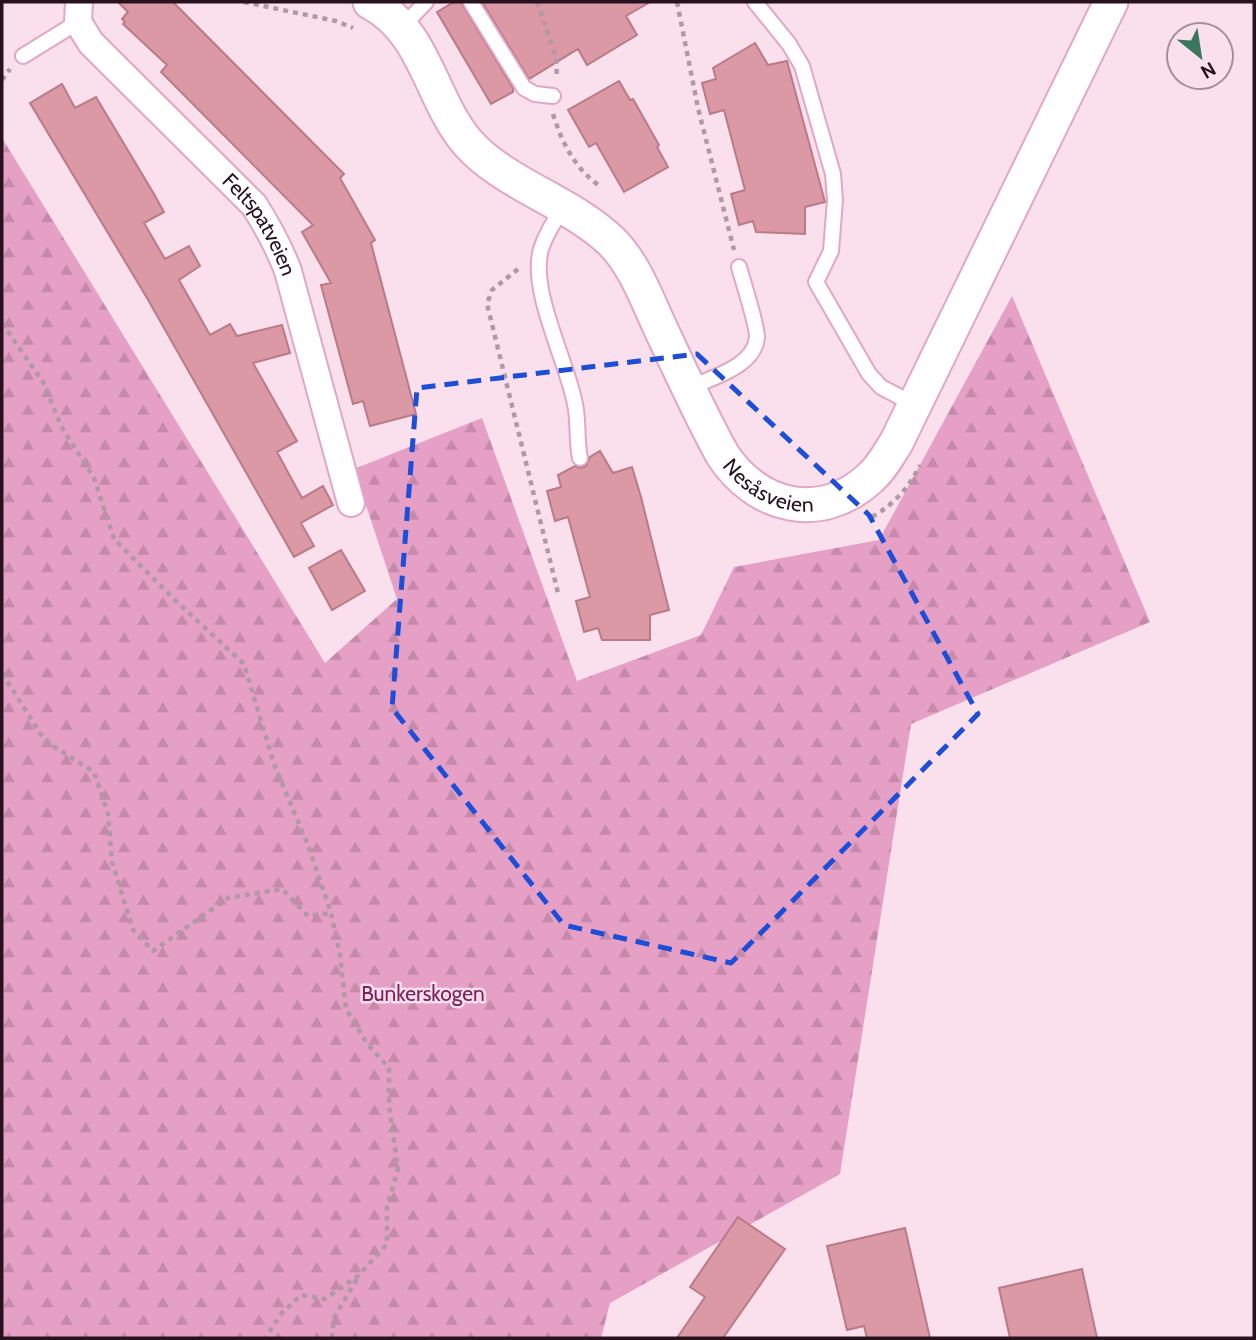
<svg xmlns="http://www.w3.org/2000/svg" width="1256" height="1340" font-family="Cabin,sans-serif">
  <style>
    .forest { fill: url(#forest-firs) }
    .building { fill: #db98a5; stroke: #ba7a87; stroke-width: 2 }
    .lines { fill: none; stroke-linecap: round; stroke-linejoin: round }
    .service-casing { stroke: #e2a6c6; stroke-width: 18 }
    .minor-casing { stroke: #e2a6c6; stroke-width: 30 }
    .tertiary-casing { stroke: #e2a6c6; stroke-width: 37 }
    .path { stroke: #b098a4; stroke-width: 4.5; stroke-dasharray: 5 5; stroke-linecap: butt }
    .service { stroke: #fff; stroke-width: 14 }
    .minor { stroke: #fff; stroke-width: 26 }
    .tertiary { stroke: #fff; stroke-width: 33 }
    .marked { fill: none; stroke: #1d4ed8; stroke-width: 5; stroke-dasharray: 14 9; stroke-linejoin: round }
    .labels { text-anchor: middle; stroke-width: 5; stroke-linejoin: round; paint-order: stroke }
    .street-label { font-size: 21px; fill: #28121e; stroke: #fae0ec }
    .park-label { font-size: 21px; fill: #7f205c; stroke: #fae0ec }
  </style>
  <defs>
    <pattern id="forest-firs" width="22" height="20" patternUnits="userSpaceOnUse" patternTransform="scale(1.75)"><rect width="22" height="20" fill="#e6a0c5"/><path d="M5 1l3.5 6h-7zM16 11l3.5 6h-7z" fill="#c589a9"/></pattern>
  </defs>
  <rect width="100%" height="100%" fill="#fae0ec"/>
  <!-- forest -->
  <path class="forest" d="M2 138 325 663 397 599 354 469 482 418 577 681 701 635 734 567 879 540 1012 296 1150 622 911 724 840 1174 610 1303 601 1338H2Z"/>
  <!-- building -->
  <path class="building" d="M118 2H173L344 174 340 178 375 240 371 243 416 414 370 426 363 401 353 404 321 285 331 283 302 232 313 225 161 72 167 65 123 24 125 22 122 19 128 12Z
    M454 2H461L513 88V92L491 104 437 12Z
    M482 2H650L626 16 637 35 587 65 578 49 529 79Z
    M755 43 768 65 787 61 825 202 805 207V234L756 232 753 221 739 225 731 194 745 190 724 110 710 114 702 83 716 79 713 68Z
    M619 81 630 100 633 99 659 145 657 147 668 167 624 192 596 143 589 147 568 110Z
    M62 84 75 108 96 97 154 194 164 212 144 223 165 259 189 246 200 266 179 280 210 335 230 324 237 336 282 325 290 353 253 363 297 441 277 452 302 498 323 486 333 505 301 523 314 546 294 557 147 298 30 103Z
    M600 451 613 473 632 467 641 497 669 610 650 615V640H602L598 628 584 632 576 601 590 597 568 517 555 521 547 491 561 487 558 475 575 466 581 468 586 466 590 457Z
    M341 550 365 591 332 610 309 568Z
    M738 1217 785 1249 723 1338H677L705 1297 690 1287Z
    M905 1228 930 1338H867L864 1326 847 1330 827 1246Z
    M1082 1269 1097 1338H1010L999 1288Z"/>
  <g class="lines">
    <defs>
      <path id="service" d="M471 2 524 88 535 94 553 96
        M755 2 789 44 802 66 833 174 835 200 831 251 816 282 869 374 881 387 915 405
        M402 27 426 2
        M23 56 78 22
        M564 206C555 220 546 233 541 249 529 290 567 361 575 404 579 422 576 440 580 458
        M689 388C710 378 755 367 757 337 757 324 743 282 739 267"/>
      <g id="minor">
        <path id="s1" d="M79 2 78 22 91 43 254 205C268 227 279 247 288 271L351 503"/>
      </g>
      <g id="tertiary">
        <path id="s2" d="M370 2C426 31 430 99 468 143 504 184 571 202 612 242 634 264 646 297 659 325 679 368 699 412 722 454 756 507 820 524 870 478 881 469 888 455 896 443L1111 2"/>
      </g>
    </defs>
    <!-- service casing -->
    <use href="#service" class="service-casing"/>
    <!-- minor casing -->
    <use href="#minor" class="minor-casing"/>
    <!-- tertiary casing -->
    <use href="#tertiary" class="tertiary-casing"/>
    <!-- path -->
    <path class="path" d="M244 2 336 21 353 28
      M537 2 556 57 557 78
      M677 2 698 108 734 250
      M2 80 10 69
      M553 114C562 143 575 169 601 187
      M518 269 492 290 487 304 559 597
      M2 323 43 382 61 426 94 478 114 539 176 601 244 664 274 764 308 845 331 913 340 955 346 1009 366 1042 389 1068V1105L398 1169 387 1207V1244L358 1276 325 1299 301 1295 282 1313 265 1338
      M872 517C894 504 909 488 920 465
      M2 673 45 741 94 772 108 814 112 862 133 930 153 951 228 898 282 889 308 916 331 913
      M332 1338 334 1318 358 1277"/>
    <!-- service -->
    <use href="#service" class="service"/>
    <!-- minor -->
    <use href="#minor" class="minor"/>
    <!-- tertiary -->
    <use href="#tertiary" class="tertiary"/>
  </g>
  <!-- marked area -->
  <path class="marked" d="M697 354 869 515 978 714 731 963 564 925 392 708 417 388Z"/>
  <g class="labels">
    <!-- street labels -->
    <g class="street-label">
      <text dy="7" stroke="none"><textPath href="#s1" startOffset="294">Feltspatveien</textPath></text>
      <text dy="7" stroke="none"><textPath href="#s2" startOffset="649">Nesåsveien</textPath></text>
    </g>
    <!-- park labels -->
    <g class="park-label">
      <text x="423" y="1001">Bunkerskogen</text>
    </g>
  </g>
  <!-- border -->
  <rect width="1256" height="1340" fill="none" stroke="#28121e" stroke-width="7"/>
  <!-- north arrow -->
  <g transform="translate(1200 56) rotate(150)"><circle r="33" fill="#fae0ec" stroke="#a68e9a" stroke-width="2"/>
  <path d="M0-5L12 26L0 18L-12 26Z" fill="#3b765f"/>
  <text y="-10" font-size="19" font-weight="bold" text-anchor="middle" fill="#28121e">N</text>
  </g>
</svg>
